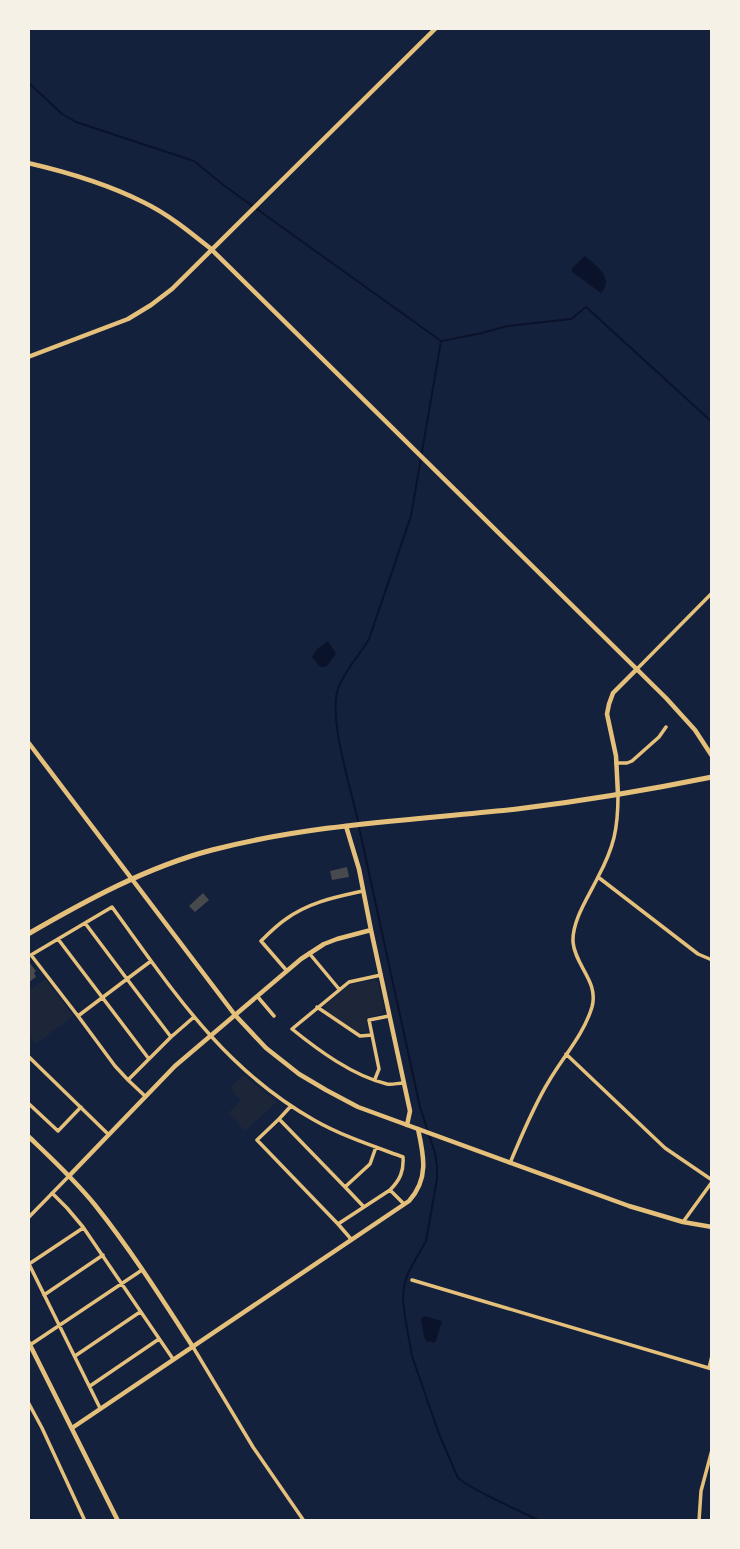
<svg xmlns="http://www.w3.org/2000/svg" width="740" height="1549" font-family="'DejaVu Sans',sans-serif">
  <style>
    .green { fill: #1d2539 }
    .water { fill: #0b132b }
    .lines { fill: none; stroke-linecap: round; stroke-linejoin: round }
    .stream { stroke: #0b132b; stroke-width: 2 }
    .building { fill: #48494c }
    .minor { stroke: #e5c07b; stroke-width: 3.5 }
    .tertiary { stroke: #e5c07b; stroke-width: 4.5 }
    .secondary { stroke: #e5c07b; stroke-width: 4.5 }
    .primary { stroke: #e5c07b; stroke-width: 5 }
  </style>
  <rect width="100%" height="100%" fill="#14213d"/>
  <!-- green -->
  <path class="green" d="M45 979 73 1016 36 1044 28 1035V985L32 989Z
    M374 980 378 982 384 1010 381 1014 366 1018 368 1029 366 1032H358L326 1011 325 1005 351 984Z
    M243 1075 277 1102 245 1131 228 1113 241 1101 230 1088Z"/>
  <!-- water -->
  <path class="water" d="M585 256C597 267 615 277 601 293L572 272V268Z
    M328 641 336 654 326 667H320L312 657 317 649Z
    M424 1316 442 1321 436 1341 432 1343 430 1341 427 1342 424 1337 421 1319Z"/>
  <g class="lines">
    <!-- stream -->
    <path class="stream" d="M28 82 62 114 76 122 194 161 226 187 441 341 411 516 369 639C359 656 344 671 338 689 328 718 351 789 358 821
      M442 341 482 333 507 326 571 319 586 307 712 422
      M359 827 420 1107 435 1153 437 1166V1179L426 1241 408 1273 404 1286 403 1299 405 1317 412 1356 439 1434 458 1478 468 1485 486 1495 540 1521"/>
  </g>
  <!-- building -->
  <path class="building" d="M347 867 349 877 332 880 330 871Z
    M203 893 209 900 195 912 189 906Z
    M28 961 36 971 34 973 36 977 29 982 28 980Z"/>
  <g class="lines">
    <!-- minor -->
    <path class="minor" d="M637 669 712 593
      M616 763H627L632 761 659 737 666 727
      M618 795C618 829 614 847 598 877L698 954 712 960
      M85 923 58 939 149 1059
      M58 939 31 955 78 1016
      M309 953 339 989
      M151 961 127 979 85 923 112 907C172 989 222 1068 314 1120 342 1136 373 1146 403 1157 404 1171 400 1180 390 1190L338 1224 351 1239
      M287 971 261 941C269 933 277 925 286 919 309 902 336 897 363 891
      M381 975 349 982 292 1029C318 1050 353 1076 387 1084 392 1085 398 1083 403 1083
      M257 996 274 1016
      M317 1007 360 1036 372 1035
      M171 1037 194 1017
      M566 1054 665 1148 712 1180
      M28 1058 29 1057 108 1134
      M375 1079 379 1069 369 1020 389 1016
      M128 1080 115 1066 78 1016 127 979 171 1037 128 1080 145 1096
      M28 1103 58 1131 81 1107
      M291 1106 279 1119 345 1187
      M279 1119 257 1140 338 1224
      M510 1163C522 1135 533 1107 549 1081 563 1057 584 1034 592 1007 599 981 575 966 573 942 572 920 589 896 598 877
      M390 1190 404 1204
      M52 1193 67 1208 83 1227 173 1359
      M364 1207 345 1187 370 1164 376 1147
      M28 1218 69 1176
      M683 1222 712 1182
      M28 1262 100 1408
      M29 1264 83 1228
      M412 1280 712 1369
      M44 1295 103 1255
      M30 1345 142 1270
      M193 1347 253 1447 304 1521
      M75 1356 140 1312
      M709 1368 712 1356
      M90 1386 159 1339
      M28 1402 42 1428 85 1521
      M699 1521 701 1491 712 1450"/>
    <!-- tertiary -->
    <path class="tertiary" d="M28 163C67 172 107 184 143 202 168 214 190 232 211 249L666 698 695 730 712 756
      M28 357 128 319 151 305 172 289 436 28
      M618 795 616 756 607 714 609 704 613 693 637 669
      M346 826 359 869 371 930
      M28 1136C51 1158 75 1180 95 1205 131 1250 162 1299 193 1347
      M69 1176 175 1066 301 959 324 944 337 939 371 930 410 1111 407 1125
      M28 1341 118 1521
      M72 1428 409 1201C429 1179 424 1156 418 1129"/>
    <!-- secondary -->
    <path class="secondary" d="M28 742 235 1015 266 1048 299 1074 326 1090 358 1107 629 1206 683 1222 712 1227"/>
    <!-- primary -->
    <path class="primary" d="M28 934C85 901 147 867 212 850 312 824 415 820 517 809 583 801 648 790 712 777"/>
  </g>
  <!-- border -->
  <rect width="740" height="1549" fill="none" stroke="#f6f1e7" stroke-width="60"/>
</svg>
